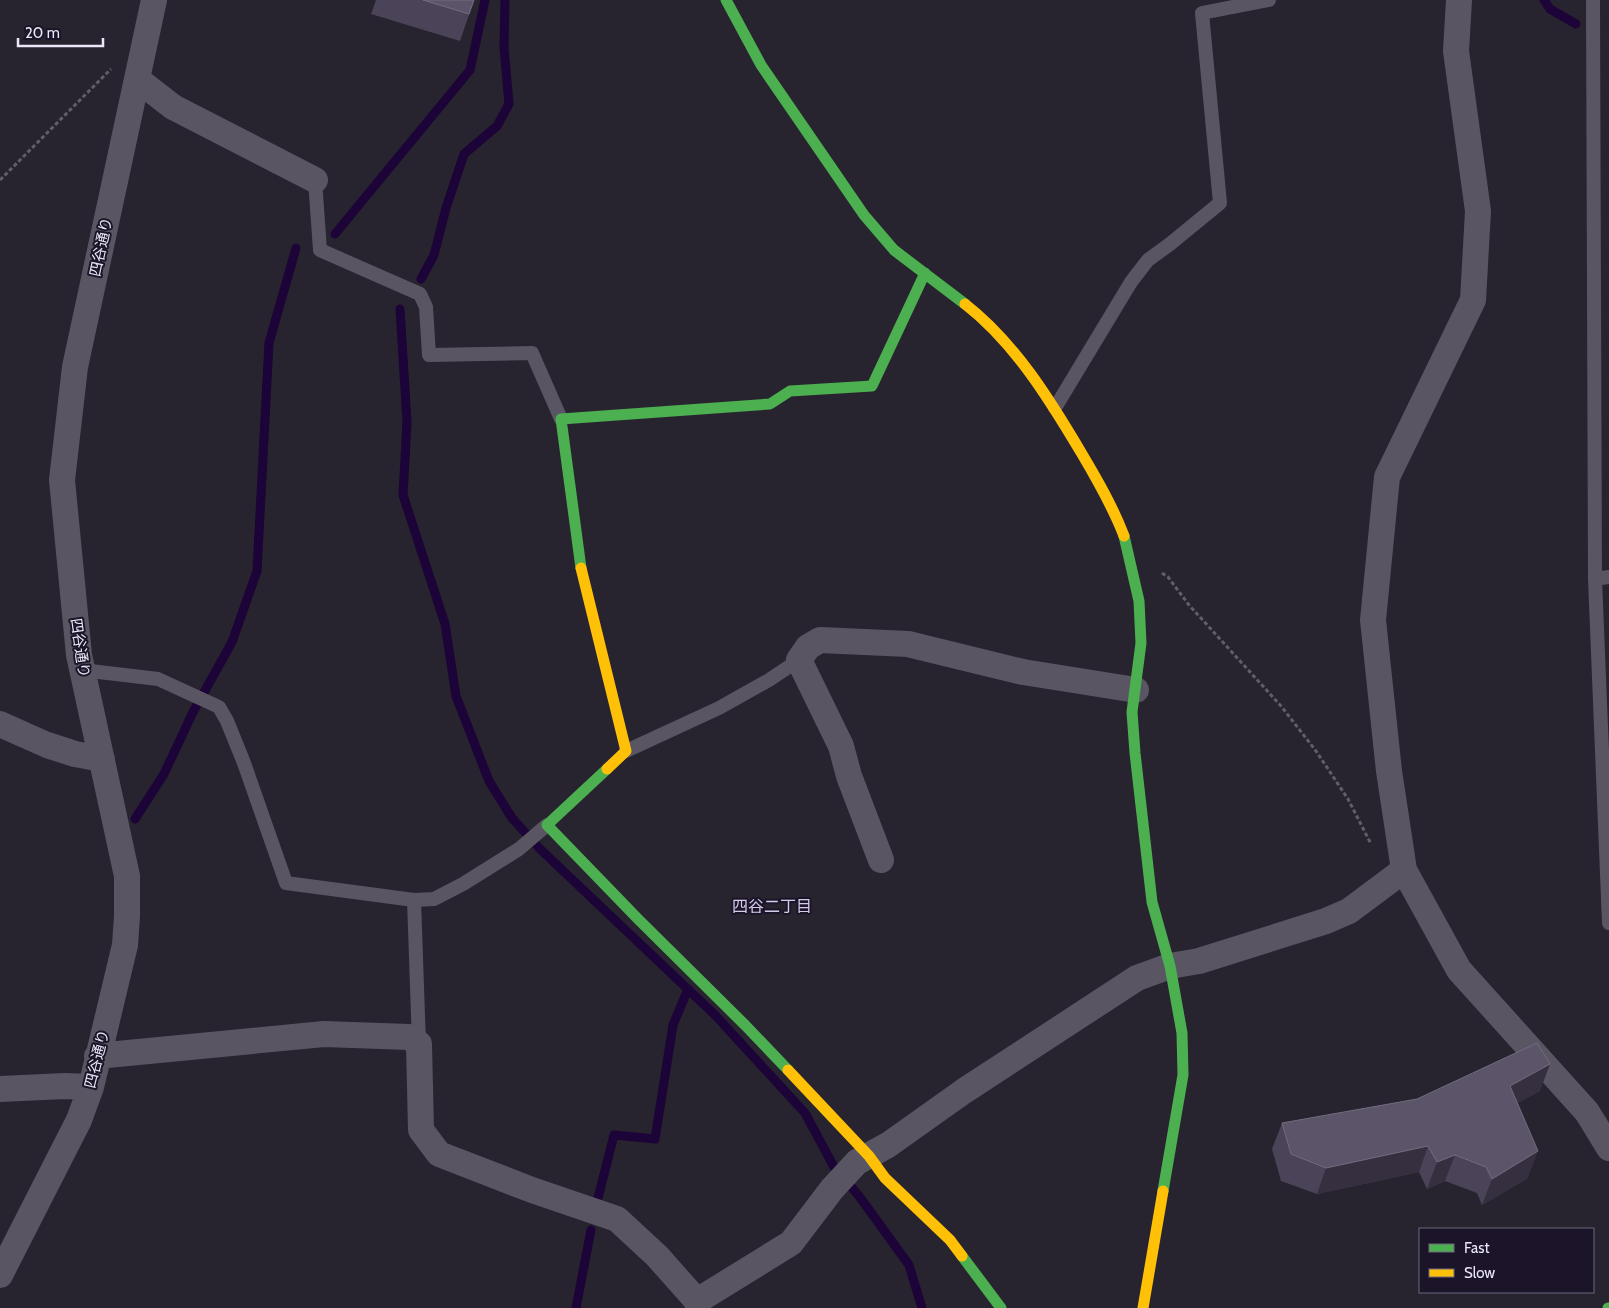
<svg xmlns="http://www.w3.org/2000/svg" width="1609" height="1308" font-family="Cabin,'Noto Sans JP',sans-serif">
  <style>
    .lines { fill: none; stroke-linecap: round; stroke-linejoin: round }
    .stream { stroke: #1c0338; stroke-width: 9 }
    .path { stroke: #625e69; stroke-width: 3; stroke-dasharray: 4 2.5; stroke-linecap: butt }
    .lane { stroke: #595562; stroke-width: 14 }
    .street { stroke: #595562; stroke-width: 26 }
    .fast { stroke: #4caf50; stroke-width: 11 }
    .slow { stroke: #ffc107; stroke-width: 11 }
    .wall { fill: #4b4358 }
    .shaded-wall { fill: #352f40 }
    .building { fill: #5c5569; stroke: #736c7f }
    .labels { text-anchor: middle; stroke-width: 4; stroke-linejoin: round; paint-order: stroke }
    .street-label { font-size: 15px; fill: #ebe7f6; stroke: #1c152a }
    .neighbourhood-label { font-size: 16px; fill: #d3cbe8; stroke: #1c152a }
  </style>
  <rect width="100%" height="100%" fill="#27232f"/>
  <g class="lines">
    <!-- stream -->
    <path class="stream" d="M1544 0 1550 9 1576 24
      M335 234 470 70 485 0
      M421 279 434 255 446 208 464 154 497 126 509 104 504 48 505 0
      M400 309 407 422 403 495 445 624 456 696 489 781 512 818 539 848 715 1015 805 1113 834 1167 859 1196 909 1265 922 1308
      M135 819 164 774 193 712 232 642 257 571 269 343 296 248
      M598 1198 614 1135 655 1139 673 1025 688 989
      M576 1308 591 1230"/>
    <!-- path -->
    <path class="path" d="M0 180 111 69
      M1162 573 1168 577 1189 605 1281 706 1316 751 1348 799 1371 844"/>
    <!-- lane -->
    <path class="lane" d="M1593 0 1595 579 1609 577
      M315 180 320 250 420 294 426 307 429 355 532 353 561 419
      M1055 408 1131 282 1148 260 1170 244 1220 203 1202 13 1269 0
      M1595 579 1609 923
      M82 670 158 679 219 707 227 721 244 763 286 883 414 900 434 899 463 884 519 849 547 825
      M626 751 719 708 769 680 799 660
      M414 900 419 1044"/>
    <!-- street -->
    <path class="street" d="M1459 0 1456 51 1478 211 1473 300 1387 477 1373 620 1389 771 1404 870 1459 970 1587 1112 1609 1148
      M137 79 173 107 315 180
      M0 724 47 745 75 754 102 759
      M881 860 849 776 841 746 799 660 808 647 820 640 908 644 1023 672 1136 690
      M97 1056 324 1034 409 1037 419 1044 421 1130 439 1154 532 1190 617 1219 657 1256 697 1301
      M0 1089 65 1086 91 1087
      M0 1275 79 1120 91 1087 125 945 127 916V876L79 655 62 480 75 367 154 0
      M698 1308 697 1301 791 1243 832 1189 857 1162 888 1145 964 1091 1137 978 1170 966 1199 961 1326 921 1349 911 1404 870"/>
    <!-- fast -->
    <path class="fast" d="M726 0 761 65 864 215 894 250 965 304
      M1124 536 1139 601 1141 643 1132 712 1135 753 1152 902 1170 966 1182 1033 1183 1075 1163 1191
      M581 568 561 419 770 404 790 391 872 386 925 273
      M607 769 547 825 638 919 745 1025 788 1070
      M962 1256 1001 1308
      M1608 1308H1609"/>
    <!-- slow -->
    <path class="slow" d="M965 304C1015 343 1050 400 1082 454 1098 481 1113 507 1124 536
      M581 568 626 751 607 769
      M788 1070 869 1156 885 1178 950 1240 962 1256
      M1143 1308 1163 1191"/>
  </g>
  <!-- wall -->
  <path class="wall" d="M376 0H474L460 41 371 14Z
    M1540 1091 1517 1103 1528 1178 1482 1205 1477 1193 1445 1181 1427 1189 1419 1172 1317 1194 1281 1181 1272 1149 1282 1123Z"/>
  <!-- shaded-wall -->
  <path class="shaded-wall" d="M1550 1064 1540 1091 1500 1113 1510 1086Z
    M1428 1146 1419 1172 1317 1194 1326 1168Z
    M1538 1151 1528 1178 1482 1205 1492 1179Z
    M1455 1155 1445 1181 1427 1189 1437 1162Z"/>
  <!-- building -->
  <path class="building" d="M423 0H474L469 14Z
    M1537 1043 1550 1064 1510 1086 1538 1151 1492 1179 1486 1167 1455 1155 1437 1162 1428 1146 1326 1168 1291 1154 1282 1123 1417 1099Z"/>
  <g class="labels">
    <!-- street labels -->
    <g class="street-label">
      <text transform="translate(101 247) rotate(-78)" y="5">四谷通り</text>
      <text transform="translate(80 648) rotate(82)" y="5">四谷通り</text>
      <text transform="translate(97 1059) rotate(-76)" y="5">四谷通り</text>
    </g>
    <!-- neighbourhood labels -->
    <g class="neighbourhood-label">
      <text x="772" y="912">四谷二丁目</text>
    </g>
  </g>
  <!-- legend -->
  <rect x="1419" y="1228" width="175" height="65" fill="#1c152a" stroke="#6f697c"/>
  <rect x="1429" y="1244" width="25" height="8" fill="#4caf50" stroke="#6f697c"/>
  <text x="1464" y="1253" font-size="15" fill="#ebe7f6">Fast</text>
  <rect x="1429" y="1269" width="25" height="8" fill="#ffc107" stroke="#6f697c"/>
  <text x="1464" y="1278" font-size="15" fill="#ebe7f6">Slow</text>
  <!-- scale -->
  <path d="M18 38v8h85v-8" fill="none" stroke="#ebe7f6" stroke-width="2.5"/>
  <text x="25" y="38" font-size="15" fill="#ebe7f6" stroke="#1c152a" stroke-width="4" paint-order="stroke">20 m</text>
</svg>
